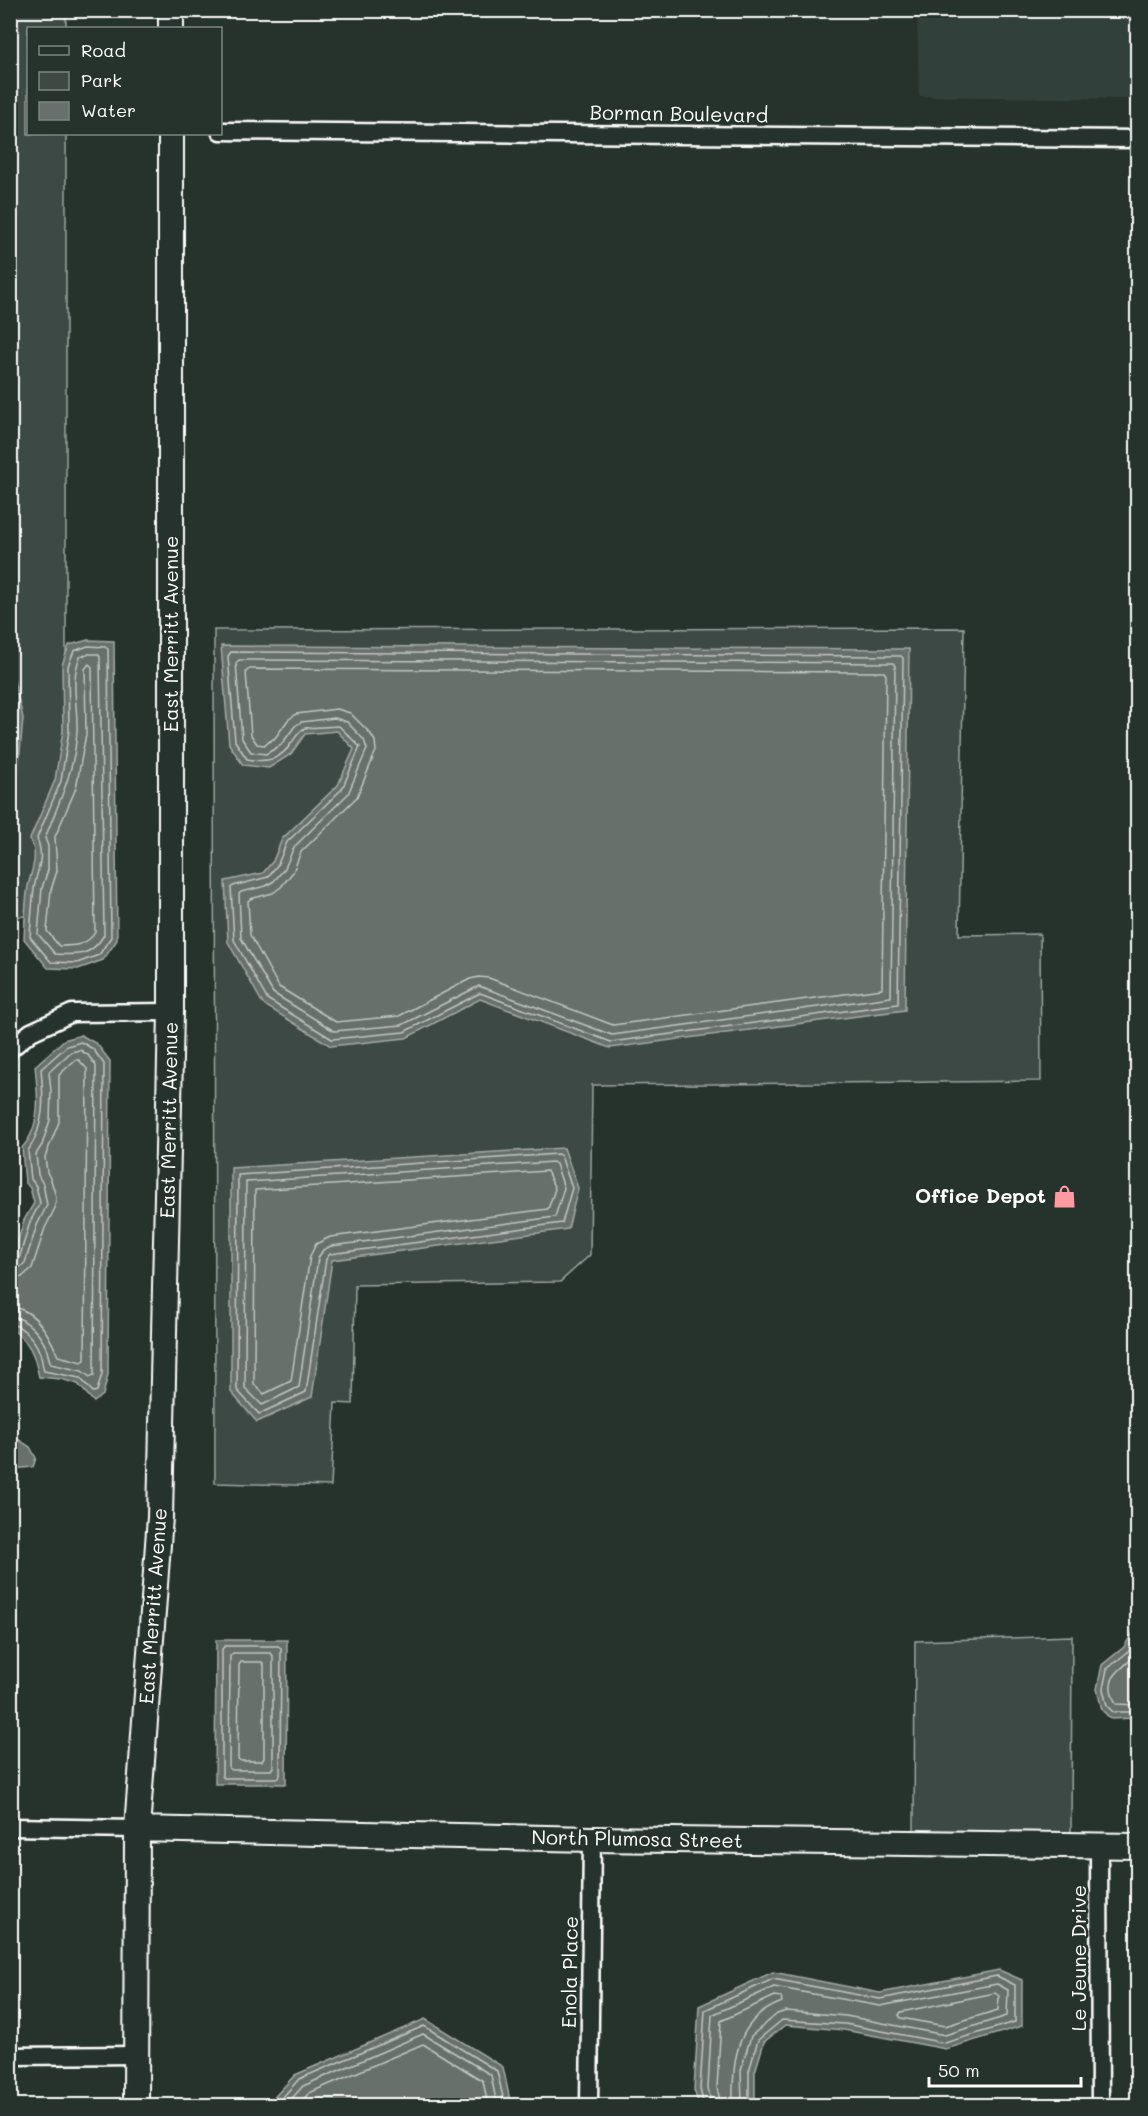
<svg xmlns="http://www.w3.org/2000/svg" width="1148" height="2116" font-family="Mali,sans-serif">
  <style>
    .built { fill: #333f3a }
    .green { fill: #3e4944; stroke: #9ea4a2; stroke-width: 1.5 }
    .water { fill: #67706c; stroke: #a4a9a7; stroke-width: 1.5 }
    .lines { fill: none; stroke-linecap: round; stroke-linejoin: round }
    .shore { stroke: #c2c6c4; stroke-width: 1.5 }
    .street-casing { stroke: #fff; stroke-width: 21 }
    .secondary-casing { stroke: #fff; stroke-width: 28 }
    .street { stroke: #26332d; stroke-width: 16 }
    .secondary { stroke: #26332d; stroke-width: 24 }
    .labels { text-anchor: middle; stroke-width: 5; stroke-linejoin: round; paint-order: stroke }
    .street-label { font-size: 20px; fill: #fff; stroke: #26332d }
    .poi-label { font-size: 20px; font-weight: bold; fill: #fff; stroke: #26332d; text-anchor: end }
  </style>
  <rect width="100%" height="100%" fill="#26332d"/>
  <filter id="ink" filterUnits="userSpaceOnUse"><feTurbulence type="fractalNoise" baseFrequency=".0167" numOctaves="2"/><feDisplacementMap in="SourceGraphic" scale="12" xChannelSelector="R" yChannelSelector="G"/><feConvolveMatrix kernelMatrix="1 2 1 2 8 2 1 2 1" color-interpolation-filters="sRGB"/></filter>
  <g filter="url(#ink)">
    <!-- built -->
    <path class="built" d="M917 11H1137V99L919 96Z"/>
    <!-- green -->
    <path class="green" d="M11 11H66V28H28V134H66V917L11 916Z
      M964 628 959 935 1040 934 1041 1081 592 1085 590 1255 560 1282 355 1285 353 1404 335 1403 331 1486 215 1483 214 630Z
      M1072 1636 1071 1834 914 1833 915 1641Z"/>
    <!-- water -->
    <path class="water" d="M88 640 114 641 117 940 103 960 78 969 48 968 24 939C25 922 25 903 28 886 32 868 39 856 30 839L55 780 63 731 62 665 69 645Z
      M221 646 909 649 905 1010 610 1048 480 999 406 1038 331 1046 263 1004 228 942 225 881 263 873 273 861 282 839 338 785 354 749 337 731 305 734 291 754 269 768 243 765 229 744Z
      M10 664 23 718 17 784 11 782Z
      M81 1035 97 1044 110 1061 108 1375 103 1395 94 1402 78 1384 61 1379 39 1377C34 1353 31 1343 10 1328L11 1265 24 1220 34 1203 30 1188 25 1182 22 1148C42 1126 38 1094 35 1066L64 1040Z
      M564 1148 578 1188 568 1229 332 1260 312 1397 257 1422 231 1392V1168Z
      M16 1438 30 1447 36 1458 33 1467 11 1469V1439Z
      M1137 1592V1718L1111 1719 1102 1710 1097 1689 1102 1665 1124 1647 1132 1634Z
      M216 1640H287L286 1784H215Z
      M999 1970 1022 1980V2026L946 2049 844 2030 785 2025 764 2042 755 2072V2105H699L694 2090 699 2006 773 1972 880 1993Z
      M425 2019 503 2067 511 2105H267L295 2075Z"/>
    <g class="lines">
      <!-- shore -->
      <path class="shore" d="M88 646 105 647 108 649 111 937 99 955 77 963 51 962 30 937C31 921 32 904 34 889 37 868 45 860 37 838L61 781 69 731 68 666 74 651Z
        M231 652 901 656 903 658 898 1004 611 1042 480 993 404 1032 332 1039 267 999 234 940 231 888 233 886 268 877 278 864 287 842 342 789 360 747 339 726 305 728C299 731 296 737 292 742 281 760 267 763 247 759L235 741 228 656Z
        M89 654H98L100 657 104 935C91 957 78 955 55 954L38 934 42 888 48 870V846L45 838C59 802 75 770 77 731 78 707 70 679 80 657Z
        M239 660 893 663 895 666 891 997 612 1035 479 986 402 1025 334 1031 273 993 241 938 239 894 241 892 266 886 274 881 285 868 294 847 348 794 367 749 364 740 347 722 335 718 301 722 295 726 281 745 266 754 251 752 242 739 236 663Z
        M89 664 92 667 95 932C87 946 74 946 59 946L47 931 51 890 57 871 55 837 76 788 86 734 85 669Z
        M249 669 884 672 886 675 882 989 613 1025 489 978 479 977 470 979 399 1016 336 1022 279 987 250 935 248 901 250 899 273 893 281 887 293 872 301 852 357 797 376 751 375 741 370 733 350 713 337 709 296 714 288 720 275 738 264 745 257 744 251 735 246 672Z
        M10 691 17 719 10 776
        M558 1154 561 1156 572 1188 562 1223 330 1254 326 1259 306 1392 259 1414 237 1390 238 1175Z
        M553 1162 556 1164 564 1188 555 1217 331 1246 323 1250 318 1258 299 1387 262 1405 245 1388 246 1182Z
        M547 1171 555 1189 548 1209 330 1237 316 1244 310 1256 291 1381 264 1394 254 1384 255 1190Z
        M10 1263 15 1262 19 1259 30 1222 40 1203 36 1186 31 1179 28 1151C45 1125 44 1099 41 1069L67 1046 81 1042 93 1049 104 1064 102 1374 97 1391 93 1392 80 1378 44 1371C42 1365 42 1357 39 1351 35 1340 22 1325 10 1324
        M10 1271 18 1269 25 1263 37 1225 47 1205 43 1184 38 1175 36 1154 42 1145 50 1120 51 1091 49 1072 71 1052 80 1050 88 1055 96 1066 94 1375 90 1377 82 1371 51 1364C49 1360 48 1355 47 1350 42 1336 26 1317 10 1316
        M10 1280 22 1277 32 1268 45 1228 55 1208 56 1197 51 1180 47 1172 45 1157 59 1122V1075L75 1060H79L87 1069 85 1360 82 1362 58 1356C50 1336 36 1308 10 1307
        M1138 1637 1129 1651 1107 1669 1103 1689 1107 1706 1113 1712H1138
        M225 1646H278L281 1648 280 1775 279 1778H224L222 1776V1649Z
        M1138 1651C1125 1671 1100 1673 1116 1704L1138 1705
        M233 1653H271L273 1656V1767L271 1770H232L229 1768 230 1656Z
        M241 1662H262L264 1665V1758L262 1761H241L238 1759 239 1665Z
        M995 1993 999 1996 998 2010 945 2026 901 2018 899 2015 901 2012Z
        M275 2106 299 2079 424 2026 497 2071 505 2106
        M285 2106 303 2086 423 2034 491 2075 497 2106
        M297 2106 309 2093 423 2044 483 2081 488 2106
        M704 2106 700 2089 705 2010 773 1979 880 1999 997 1976 1015 1985V2022L945 2043 845 2024 782 2020 758 2040 749 2071V2106
        M712 2106 708 2088 712 2015 774 1987 880 2006 997 1984 1008 1990 1007 2016 945 2035 846 2016 786 2011 777 2014 751 2036 741 2070 742 2106
        M721 2106 717 2087 721 2021 775 1996 781 1997 782 2002C735 2019 732 2062 733 2106"/>
      <defs>
        <path id="street" d="M220 131 1138 139
          M10 1049 31 1032 72 1013 171 1012
          M10 1827 137 1829
          M1099 1846 1100 2106
          M10 2056 137 2055
          M589 2106 592 1839"/>
        <path id="secondary" d="M171 10V28
          M137 1829 592 1839 1138 1846
          M136 2106 137 1829 160 1517 171 1012V134"/>
      </defs>
      <!-- street casing -->
      <use href="#street" class="street-casing"/>
      <!-- secondary casing -->
      <use href="#secondary" class="secondary-casing"/>
      <!-- street -->
      <use href="#street" class="street"/>
      <!-- secondary -->
      <use href="#secondary" class="secondary"/>
    </g>
  </g>
  <!-- icons -->
  <defs>
    <symbol id="shop-bare" viewBox="-9 -9 18 18"><path d="M-5-2.5h2.3a2.7 3.5 0 0 1 5.4 0H5L5.5 6h-11ZM-1.5-2.5h3a1.5 2.3 0 0 0-3 0Z" fill="#ff9aa2" stroke="#26332d" stroke-width="2.5" paint-order="stroke"/></symbol>
  </defs>
  <g fill-rule="evenodd">
    <use href="#shop-bare" x="1048" y="1180" width="33" height="33"/>
  </g>
  <g class="labels">
    <!-- street labels -->
    <g class="street-label">
      <text transform="translate(679 114) rotate(1)" y="7">Borman Boulevard</text>
      <text transform="translate(171 634) rotate(-90)" y="7">East Merritt Avenue</text>
      <text transform="translate(169 1120) rotate(-89)" y="7">East Merritt Avenue</text>
      <text transform="translate(153 1606) rotate(-86)" y="7">East Merritt Avenue</text>
      <text transform="translate(637 1839) rotate(1)" y="7">North Plumosa Street</text>
      <text transform="translate(1079 1958) rotate(-90)" y="7">Le Jeune Drive</text>
      <text transform="translate(570 1972) rotate(-89)" y="7">Enola Place</text>
    </g>
    <!-- poi labels -->
    <g class="poi-label">
      <text x="1046" y="1203">Office Depot</text>
    </g>
  </g>
  <!-- margin -->
  <rect width="1148" height="2116" fill="none" stroke="#26332d" stroke-width="36"/>
  <rect x="18" y="18" width="1112" height="2080" fill="none" stroke="#fff" stroke-width="2" filter="url(#ink)"/>
  <!-- legend -->
  <rect x="27" y="27" width="195" height="108" fill="#26332d" stroke="#7d8581" stroke-width="1.5"/>
  <rect x="39" y="46" width="30" height="9" fill="#26332d" stroke="#7d8581" stroke-width="1.5"/>
  <text x="81" y="57" font-size="18" fill="#ffffff">Road</text>
  <rect x="39" y="72" width="30" height="18" fill="#3e4944" stroke="#7d8581" stroke-width="1.5"/>
  <text x="81" y="87" font-size="18" fill="#ffffff">Park</text>
  <rect x="39" y="102" width="30" height="18" fill="#67706c" stroke="#7d8581" stroke-width="1.5"/>
  <text x="81" y="117" font-size="18" fill="#ffffff">Water</text>
  <!-- scale -->
  <path d="M929 2077v9h152v-9" fill="none" stroke="#ffffff" stroke-width="3"/>
  <text x="938" y="2077" font-size="18" fill="#ffffff" stroke="#26332d" stroke-width="4.5" paint-order="stroke">50 m</text>
</svg>
